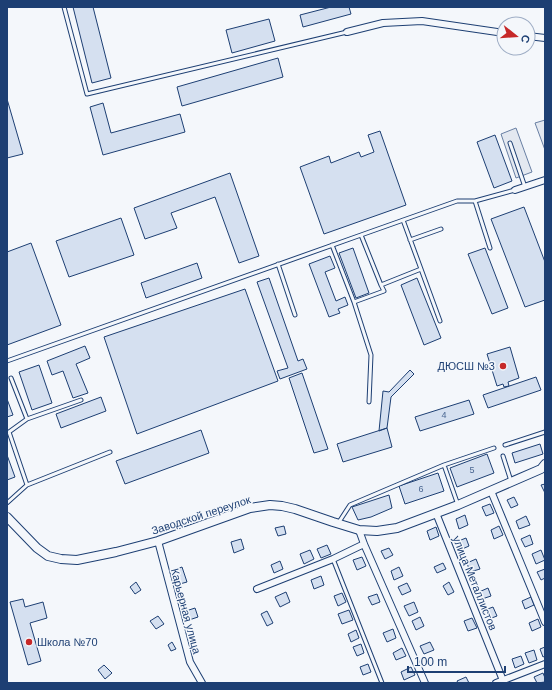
<svg xmlns="http://www.w3.org/2000/svg" width="552" height="690" font-family="Helvetica,sans-serif">
  <style>
    .parking { fill: #e3e8f0; stroke: #687fa3 }
    .building { fill: #d5e0f0; stroke: #1d3f73 }
    .lines { fill: none; stroke-linecap: round; stroke-linejoin: round }
    .lane-casing { stroke: #1d3f73; stroke-width: 5 }
    .street-casing { stroke: #1d3f73; stroke-width: 8 }
    .secondary-casing { stroke: #1d3f73; stroke-width: 10 }
    .lane { stroke: #f4f7fb; stroke-width: 3 }
    .street { stroke: #f4f7fb; stroke-width: 6 }
    .secondary { stroke: #f4f7fb; stroke-width: 8 }
    .poi-dot { fill: #c62828; stroke: #f4f7fb; stroke-width: 1.5 }
    .labels { text-anchor: middle; stroke-width: 3; stroke-linejoin: round; paint-order: stroke }
    .number-label { font-size: 9px; fill: #4b6792 }
    .poi-label { font-size: 11px; fill: #1d3f73; stroke: #f4f7fb; text-anchor: end }
    .street-label { font-size: 11px; fill: #1d3f73; stroke: #f4f7fb }
  </style>
  <rect width="100%" height="100%" fill="#f4f7fb"/>
  <!-- parking -->
  <path class="parking" d="M545 120V150L535 123Z
    M516 128 532 172 516 178 501 134Z"/>
  <!-- building -->
  <path class="building" d="M73 7H93L111 78 92 83Z
    M331 7H349L351 14 303 27 300 15Z
    M269 19 275 41 232 53 226 30Z
    M278 58 283 77 182 106 177 87Z
    M7 99 23 154 7 158Z
    M103 103 111 133 180 114 185 132 103 155 90 107Z
    M380 131 406 205 324 234 300 167 329 156 331 163 359 152 361 157 374 152 368 135Z
    M495 135 512 181 494 188 477 142Z
    M230 173 259 256 239 263 215 197 171 213 177 228 145 239 134 208Z
    M524 207 545 262V300L525 307 491 219Z
    M121 218 134 255 69 277 56 241Z
    M31 243 61 325 7 345V252Z
    M353 248 369 293 356 298 339 253Z
    M485 248 508 308 492 314 468 254Z
    M330 256 335 268 325 272 336 301 345 297 348 305 338 309 340 313 329 317 309 264Z
    M197 263 202 278 146 298 141 283Z
    M269 278 298 361 303 359 307 369 280 379 277 371 288 368 257 282Z
    M417 278 441 338 424 345 401 285Z
    M245 289 278 381 137 434 104 337Z
    M85 346 90 358 76 364 88 393 73 398 63 371 52 375 47 361Z
    M510 347 519 378 508 382 509 386 504 387 503 384 497 386 487 354Z
    M39 365 52 403 32 410 19 372Z
    M410 370 414 374 391 397 387 428 379 431 383 391 389 392Z
    M302 373 328 449 314 453 289 378Z
    M536 377 541 390 488 408 483 395Z
    M101 397 106 411 61 428 56 414Z
    M7 399 13 415 7 417Z
    M469 400 474 414 420 431 415 417Z
    M387 428 392 447 343 462 337 444Z
    M201 430 209 453 125 484 116 461Z
    M540 444 543 454 515 463 512 453Z
    M487 454 494 473 457 487 450 468Z
    M7 455 15 477 7 480Z
    M438 473 444 491 405 504 399 486Z
    M545 484V493L541 485Z
    M389 495 392 508 371 517 358 520 352 507Z
    M514 497 518 505 511 508 507 500Z
    M490 504 494 513 486 516 482 507Z
    M465 515 468 525 459 529 456 519Z
    M526 516 530 525 519 529 516 521Z
    M284 526 286 534 278 536 275 528Z
    M499 526 503 535 494 539 491 530Z
    M436 527 439 536 430 540 427 531Z
    M530 535 533 544 525 547 521 539Z
    M466 538 469 546 460 550 456 542Z
    M241 539 244 549 234 553 231 542Z
    M327 545 331 554 321 558 317 549Z
    M389 548 393 555 385 559 381 551Z
    M310 550 314 559 304 564 300 554Z
    M541 550 545 560 536 564 532 554Z
    M362 557 366 566 357 570 353 560Z
    M476 559 480 569 470 572 467 563Z
    M280 561 283 569 274 573 271 565Z
    M443 563 446 569 437 573 434 567Z
    M182 567 187 582 176 585 172 571Z
    M399 567 403 576 394 580 391 571Z
    M545 569V578L541 580 537 572Z
    M321 576 324 585 314 589 311 580Z
    M136 582 141 590 135 594 130 587Z
    M449 582 454 592 448 595 443 586Z
    M407 583 411 591 402 595 398 587Z
    M488 588 491 596 482 599 479 592Z
    M286 592 290 602 280 607 275 597Z
    M342 593 346 602 338 606 334 596Z
    M377 594 380 602 372 605 368 597Z
    M531 597 534 605 525 609 522 601Z
    M23 599 25 607 43 602 47 618 30 623 41 661 28 665 10 602Z
    M414 602 418 612 409 616 404 606Z
    M493 607 497 616 489 619 485 610Z
    M195 608 198 617 189 620 186 611Z
    M349 610 353 620 342 624 338 614Z
    M267 611 273 623 267 626 261 614Z
    M158 616 164 624 156 629 150 621Z
    M420 617 424 626 416 630 412 621Z
    M472 618 477 628 468 631 464 621Z
    M538 619 541 627 532 631 529 623Z
    M393 629 396 638 387 642 383 633Z
    M356 630 359 638 351 642 348 634Z
    M172 642 176 649 171 651 168 645Z
    M430 642 434 650 424 654 420 646Z
    M361 644 364 653 357 656 353 647Z
    M545 647V656L543 657 540 649Z
    M402 648 406 656 396 660 393 653Z
    M534 650 537 660 529 663 525 653Z
    M521 656 524 664 515 668 512 659Z
    M368 664 371 672 363 675 360 667Z
    M104 665 112 673 105 679 98 670Z
    M411 667 415 675 404 680 401 672Z
    M543 673 545 678V682L537 683 534 677Z
    M466 677 469 683H458L457 681Z"/>
  <g class="lines">
    <defs>
      <path id="lane" d="M64 7 87 94 347 32
        M510 143 525 187
        M475 201 490 248
        M403 220 421 269
        M361 235 381 285 421 269 440 321
        M410 240 441 229
        M332 245 354 302 384 291 381 285
        M278 264 295 315
        M354 302 371 355 369 402
        M7 361 361 235 457 201H475L515 190
        M11 378 27 419
        M505 445 545 432
        M503 456 511 481
        M444 465 458 505
        M27 485 9 432 27 419 81 400
        M7 503 27 485 110 452
        M339 522 350 505 444 465 494 448
        M333 559 382 683"/>
      <path id="street" d="M347 32 383 23 422 21 504 33
        M528 36 545 38
        M515 190 545 180
        M491 491 545 622
        M436 513 504 683
        M359 530 364 544 425 683
        M158 541 190 662 202 683
        M257 589 333 559 364 544
        M496 683 545 664"/>
      <path id="secondary" d="M7 517 37 548 48 556 61 559 77 560 116 552 158 541 250 508 270 505 282 506 295 509 333 522 359 530 377 531 397 528 458 505 541 469 545 464"/>
    </defs>
    <!-- lane casing -->
    <use href="#lane" class="lane-casing"/>
    <!-- street casing -->
    <use href="#street" class="street-casing"/>
    <!-- secondary casing -->
    <use href="#secondary" class="secondary-casing"/>
    <!-- lane -->
    <use href="#lane" class="lane"/>
    <!-- street -->
    <use href="#street" class="street"/>
    <!-- secondary -->
    <use href="#secondary" class="secondary"/>
  </g>
  <!-- markers -->
  <g class="poi-dot">
    <circle cx="503" cy="366" r="4"/>
    <circle cx="29" cy="642" r="4"/>
  </g>
  <g class="labels">
    <!-- number labels -->
    <g class="number-label">
      <text x="444" y="418">4</text>
      <text x="472" y="473">5</text>
      <text x="421" y="492">6</text>
    </g>
    <!-- poi labels -->
    <g class="poi-label">
      <text x="495" y="370">ДЮСШ №3</text>
      <text x="37" y="646" text-anchor="start">Школа №70</text>
    </g>
    <!-- street labels -->
    <g class="street-label">
      <text transform="translate(201 515) rotate(-18)" y="4">Заводской переулок</text>
      <text transform="translate(475 583) rotate(68)" y="4">улица Металлистов</text>
      <text transform="translate(186 611) rotate(75)" y="4">Карьерная улица</text>
    </g>
  </g>
  <!-- border -->
  <rect width="552" height="690" fill="none" stroke="#1d3f73" stroke-width="16"/>
  <!-- north arrow -->
  <g transform="translate(516 36) rotate(107)"><circle r="19" fill="#f4f7fb" stroke="#9eadc5"/>
  <path d="M0-3L7 15L0 10L-7 15Z" fill="#c62828"/>
  <text y="-6" font-size="11" font-weight="bold" text-anchor="middle" fill="#1d3f73">С</text>
  </g>
  <!-- scale -->
  <path d="M408 666v6h97v-6" fill="none" stroke="#1d3f73" stroke-width="2"/>
  <text x="414" y="666" font-size="12" fill="#1d3f73" stroke="#f4f7fb" stroke-width="3" paint-order="stroke">100 m</text>
</svg>
